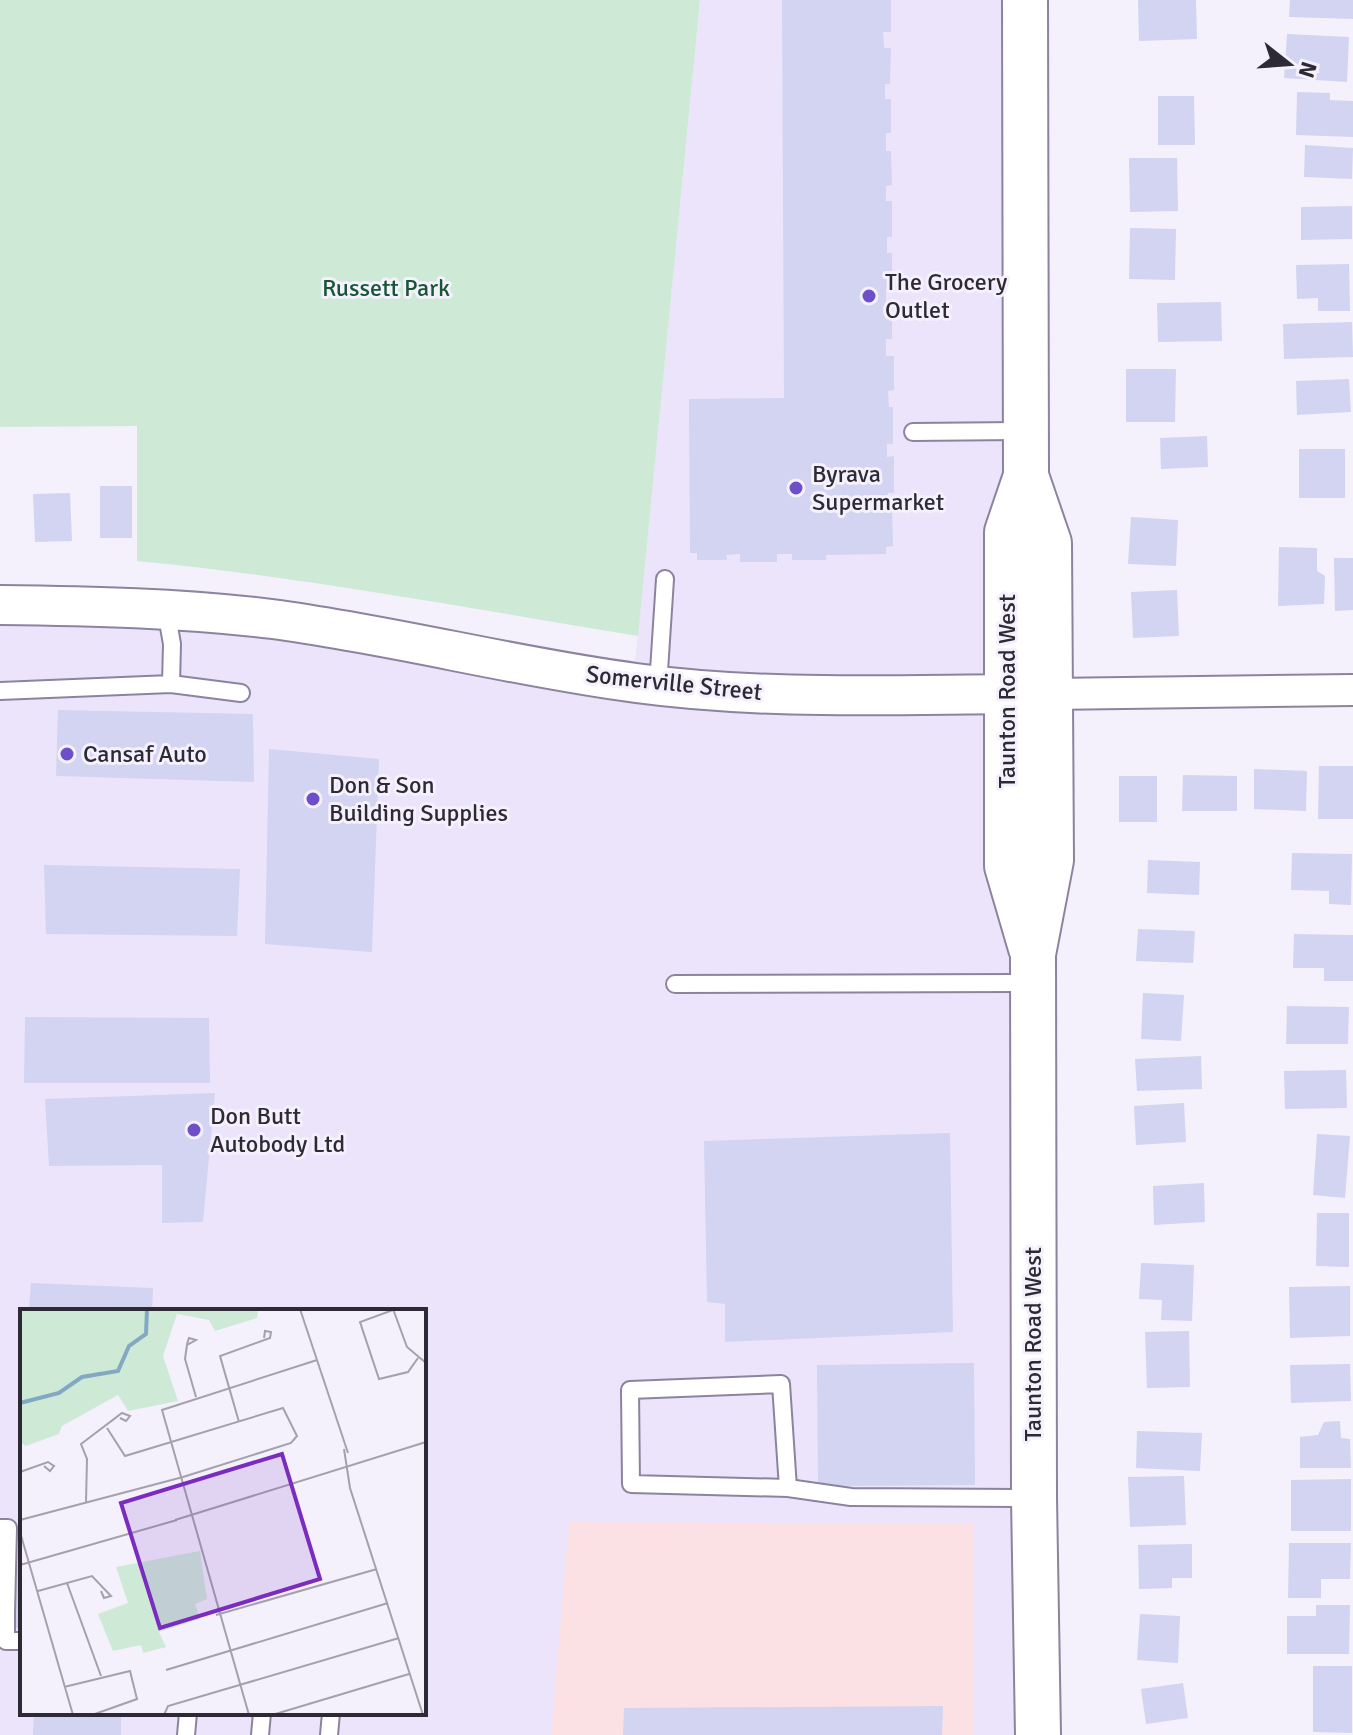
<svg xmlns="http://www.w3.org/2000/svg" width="1353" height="1735" font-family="Signika,sans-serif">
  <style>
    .built { fill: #ece4fa; fill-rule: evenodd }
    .industrial { fill: #fce1e4 }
    .green { fill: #ceead7 }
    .building { fill: #d2d4f2 }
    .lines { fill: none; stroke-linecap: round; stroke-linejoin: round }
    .service-casing { stroke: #8d839e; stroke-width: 20 }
    .minor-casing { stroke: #8d839e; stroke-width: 34 }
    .tertiary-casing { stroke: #8d839e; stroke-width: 42 }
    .secondary-casing { stroke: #8d839e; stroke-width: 48 }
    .service { stroke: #fff; stroke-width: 16 }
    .minor { stroke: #fff; stroke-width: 30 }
    .tertiary { stroke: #fff; stroke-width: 38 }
    .secondary { stroke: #fff; stroke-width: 44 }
    .poi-dot { fill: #6d50c9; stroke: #f4f0fc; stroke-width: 3 }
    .labels { text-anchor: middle; stroke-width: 6; stroke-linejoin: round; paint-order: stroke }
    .poi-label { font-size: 24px; fill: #2e2a35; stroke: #f4f0fc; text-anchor: start }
    .park-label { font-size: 24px; fill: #165634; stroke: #f4f0fc }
    .street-label { font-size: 24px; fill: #2e2a35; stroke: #f4f0fc }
    .inset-river { fill: none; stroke: #83a8c2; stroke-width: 4 }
    .inset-road { fill: none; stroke: #a5a1ac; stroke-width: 2 }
    .view { fill: #7b2cbf; fill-opacity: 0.15; stroke: #7b2cbf; stroke-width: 4 }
    .inset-edge { fill: none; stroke: #2e2a35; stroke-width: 4 }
  </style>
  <rect width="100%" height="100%" fill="#f4f0fc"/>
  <!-- built -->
  <path class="built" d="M700 0H1026L1038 1735H0V605L125 606 633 683ZM22 1311H424V1713H22Z"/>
  <!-- industrial -->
  <path class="industrial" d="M569 1522 973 1524V1735H551Z"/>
  <!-- green -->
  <path class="green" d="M0 0H700L638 636C472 609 305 577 137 561V426L0 427Z"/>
  <!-- building -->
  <path class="building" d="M782 0H891V32H883L884 48H891L890 84H885V99H891V133H886V151H891L892 185 886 186V201H892V237H887V253H892V289H886V304H892V339H886V356H894V390L888 391 889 407H893V444H887V457L894 456V493H888V510H892L893 546 886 547V554L826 555V560H792V554H777V562H740V554L726 555 727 560H697V553H690L689 399 784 398Z
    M1138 0H1196L1197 39 1139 41Z
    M1290 0H1353V19L1289 17Z
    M1287 34 1349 37 1347 82 1284 78Z
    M1297 92 1330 93V100L1353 101V137L1296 135Z
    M1158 96H1194L1195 145H1158Z
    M1305 145 1353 148 1352 179 1304 177Z
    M1129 158H1177L1178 211 1130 212Z
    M1352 206V239L1301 240V207Z
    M1130 228 1176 229 1175 280 1129 279Z
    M1349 264 1350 311H1318V298L1297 299 1296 265Z
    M1221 302 1222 341 1158 342 1157 303Z
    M1352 322 1353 357 1284 359 1283 324Z
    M1126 369H1176L1175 422H1126Z
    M1349 379 1351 412 1297 415 1296 381Z
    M1207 436 1208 467 1161 469 1160 438Z
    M1299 449H1345V498H1299Z
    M100 486H132V538H100Z
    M70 493 72 541 35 542 33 494Z
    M1131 517 1178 520 1176 566 1128 564Z
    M1279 547 1317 548V571L1325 576 1324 604 1278 606Z
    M1334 558H1353V610L1335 611Z
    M1177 590 1179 636 1133 638 1131 592Z
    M58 710 253 714 254 782 56 776Z
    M269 749 379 759 372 952 265 944Z
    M1319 766H1353V819H1318Z
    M1254 769 1307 771 1306 811 1254 809Z
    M1183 775 1237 776V811H1182Z
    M1119 776H1157V822H1119Z
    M1292 853 1352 854 1351 905 1329 904V891L1291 890Z
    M1148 860 1200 862 1199 895 1147 893Z
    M44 865 240 869 237 936 46 934Z
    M1138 929 1195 931 1193 963 1136 961Z
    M1294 934 1353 935V981H1324V968H1293Z
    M1143 993 1184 995 1181 1041 1141 1039Z
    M1287 1006 1349 1007 1348 1044H1286Z
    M25 1017 209 1018 210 1083H24Z
    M1201 1056 1202 1089 1137 1091 1135 1059Z
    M1346 1070 1347 1108 1285 1109 1284 1071Z
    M215 1093 203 1222 162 1223V1165L49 1166 45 1099Z
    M1184 1103 1186 1142 1136 1145 1134 1106Z
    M950 1133 953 1332 725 1342V1304L707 1302 704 1141Z
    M1317 1134 1350 1136 1345 1198 1313 1195Z
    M1204 1183 1205 1222 1154 1225 1153 1186Z
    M1317 1213H1349V1267L1316 1266Z
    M1141 1263 1194 1265 1192 1321 1161 1320 1162 1300 1139 1299Z
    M31 1283 153 1288 152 1311H29Z
    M1350 1286V1336L1290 1338 1289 1287Z
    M1189 1331 1190 1387 1147 1388 1145 1332Z
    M974 1363 975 1485 818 1486 817 1365Z
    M1350 1364 1351 1401 1291 1403 1290 1365Z
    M1340 1421 1341 1438 1350 1439 1351 1468H1300V1437L1318 1435 1324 1422Z
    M1137 1431 1202 1433 1200 1471 1136 1468Z
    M1184 1476 1186 1525 1130 1527 1128 1477Z
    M1351 1479V1531H1291V1480Z
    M20 1514H22V1628H14Z
    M1289 1543H1351L1350 1579H1321V1598H1288Z
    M1192 1544V1578H1172V1588L1139 1589 1138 1545Z
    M1316 1605H1350L1349 1654H1287V1616H1316Z
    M1140 1614 1180 1616 1178 1663 1137 1660Z
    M1313 1666H1352V1733L1313 1732Z
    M1183 1683 1188 1718 1146 1724 1141 1689Z
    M943 1706 942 1735H623L624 1708Z
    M34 1713H121V1735H33Z"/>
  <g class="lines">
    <defs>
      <path id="service" d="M913 432 1023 431
        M171 684 241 693
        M658 686 665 579
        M0 691 171 684 172 644 166 610
        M675 984 1031 983
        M788 1488 781 1384 630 1390 631 1484 788 1488 851 1497 1032 1498
        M0 1528H8L6 1612H0
        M6 1612V1641H22
        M186 1735 188 1713
        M260 1735 262 1713
        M329 1735 331 1713"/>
      <path id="minor" d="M1050 694 1353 690"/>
      <path id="tertiary" d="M0 605C91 606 181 608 272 619 394 635 514 667 636 683 768 701 902 694 1035 694"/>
      <path id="secondary" d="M1025 0 1026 476 1049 543 1051 860 1033 954 1034 1498 1038 1735
        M1026 476 1007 532V866L1031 948"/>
    </defs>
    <!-- service casing -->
    <use href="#service" class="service-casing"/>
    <!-- minor casing -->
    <use href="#minor" class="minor-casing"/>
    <!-- tertiary casing -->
    <use href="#tertiary" class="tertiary-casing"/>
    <!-- secondary casing -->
    <use href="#secondary" class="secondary-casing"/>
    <!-- service -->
    <use href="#service" class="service"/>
    <!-- minor -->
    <use href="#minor" class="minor"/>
    <!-- tertiary -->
    <use href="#tertiary" class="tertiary"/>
    <!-- secondary -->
    <use href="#secondary" class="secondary"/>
  </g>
  <!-- markers -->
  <g class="poi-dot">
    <circle cx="869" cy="296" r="8"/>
    <circle cx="796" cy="488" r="8"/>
    <circle cx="67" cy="754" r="8"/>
    <circle cx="313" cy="799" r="8"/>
    <circle cx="194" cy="1130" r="8"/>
  </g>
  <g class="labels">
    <!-- poi labels -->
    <g class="poi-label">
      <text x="885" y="290">The Grocery<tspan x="885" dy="28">Outlet</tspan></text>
      <text x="812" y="482">Byrava<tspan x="812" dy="28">Supermarket</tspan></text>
      <text x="83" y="762">Cansaf Auto</text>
      <text x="329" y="793">Don &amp; Son<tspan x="329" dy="28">Building Supplies</tspan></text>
      <text x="210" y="1124">Don Butt<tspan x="210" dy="28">Autobody Ltd</tspan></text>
    </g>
    <!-- park labels -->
    <g class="park-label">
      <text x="386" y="296">Russett Park</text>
    </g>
    <!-- street labels -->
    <g class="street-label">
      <text transform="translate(674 683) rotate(6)" y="8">Somerville Street</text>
      <text transform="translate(1007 691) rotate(-90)" y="8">Taunton Road West</text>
      <text transform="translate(1033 1344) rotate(-90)" y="8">Taunton Road West</text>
    </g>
  </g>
  <!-- overview -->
  <g transform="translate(20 1309)">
    <rect width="406" height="406" fill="#f4f0fc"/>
    <path d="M0 0H238L237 9 195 22 189 11 157 5 143 47 158 92 108 102 98 86 42 117 39 125 6 137 0 133ZM180 242 187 290 175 295 180 310 139 323 146 338 123 344 121 336 93 342 78 305 108 294 96 258Z" fill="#ceead7"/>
    <path class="inset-river" d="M0 94 39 84 62 68 98 62 109 37 126 25 127 0"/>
    <path class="inset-road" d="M280 0 328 144M373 0 387 38 406 54M373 1 340 13 359 70 388 63 398 49M167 35 169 29 176 31 167 36 165 50 176 88M219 113 200 47 250 29 251 23 245 22 244 29M324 140 330 179 403 406M0 163 28 153 34 157 30 162 24 157M66 193 67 150 61 135 102 104 110 107 106 112 100 109M0 211 163 168 271 134 277 127 263 99 105 147 87 119M155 211 406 133M0 223 53 406M0 256 157 211M47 274 81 367M18 282 72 267 91 287 84 289 81 282M196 306 357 260M146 361 368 294M44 378 110 362 117 390 72 406M144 406 148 397 379 329M229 406 142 101 297 51M252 406 389 365"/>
    <path class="view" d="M262 145 300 270 140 319 101 194Z"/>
    <rect width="406" height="406" class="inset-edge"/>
  </g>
  <!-- north arrow -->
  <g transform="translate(1289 64) rotate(107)" stroke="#f4f0fc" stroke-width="6" paint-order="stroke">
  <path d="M0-6L14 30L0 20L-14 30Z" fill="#2e2a35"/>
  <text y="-12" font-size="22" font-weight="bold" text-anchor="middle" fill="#2e2a35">N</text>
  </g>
</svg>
